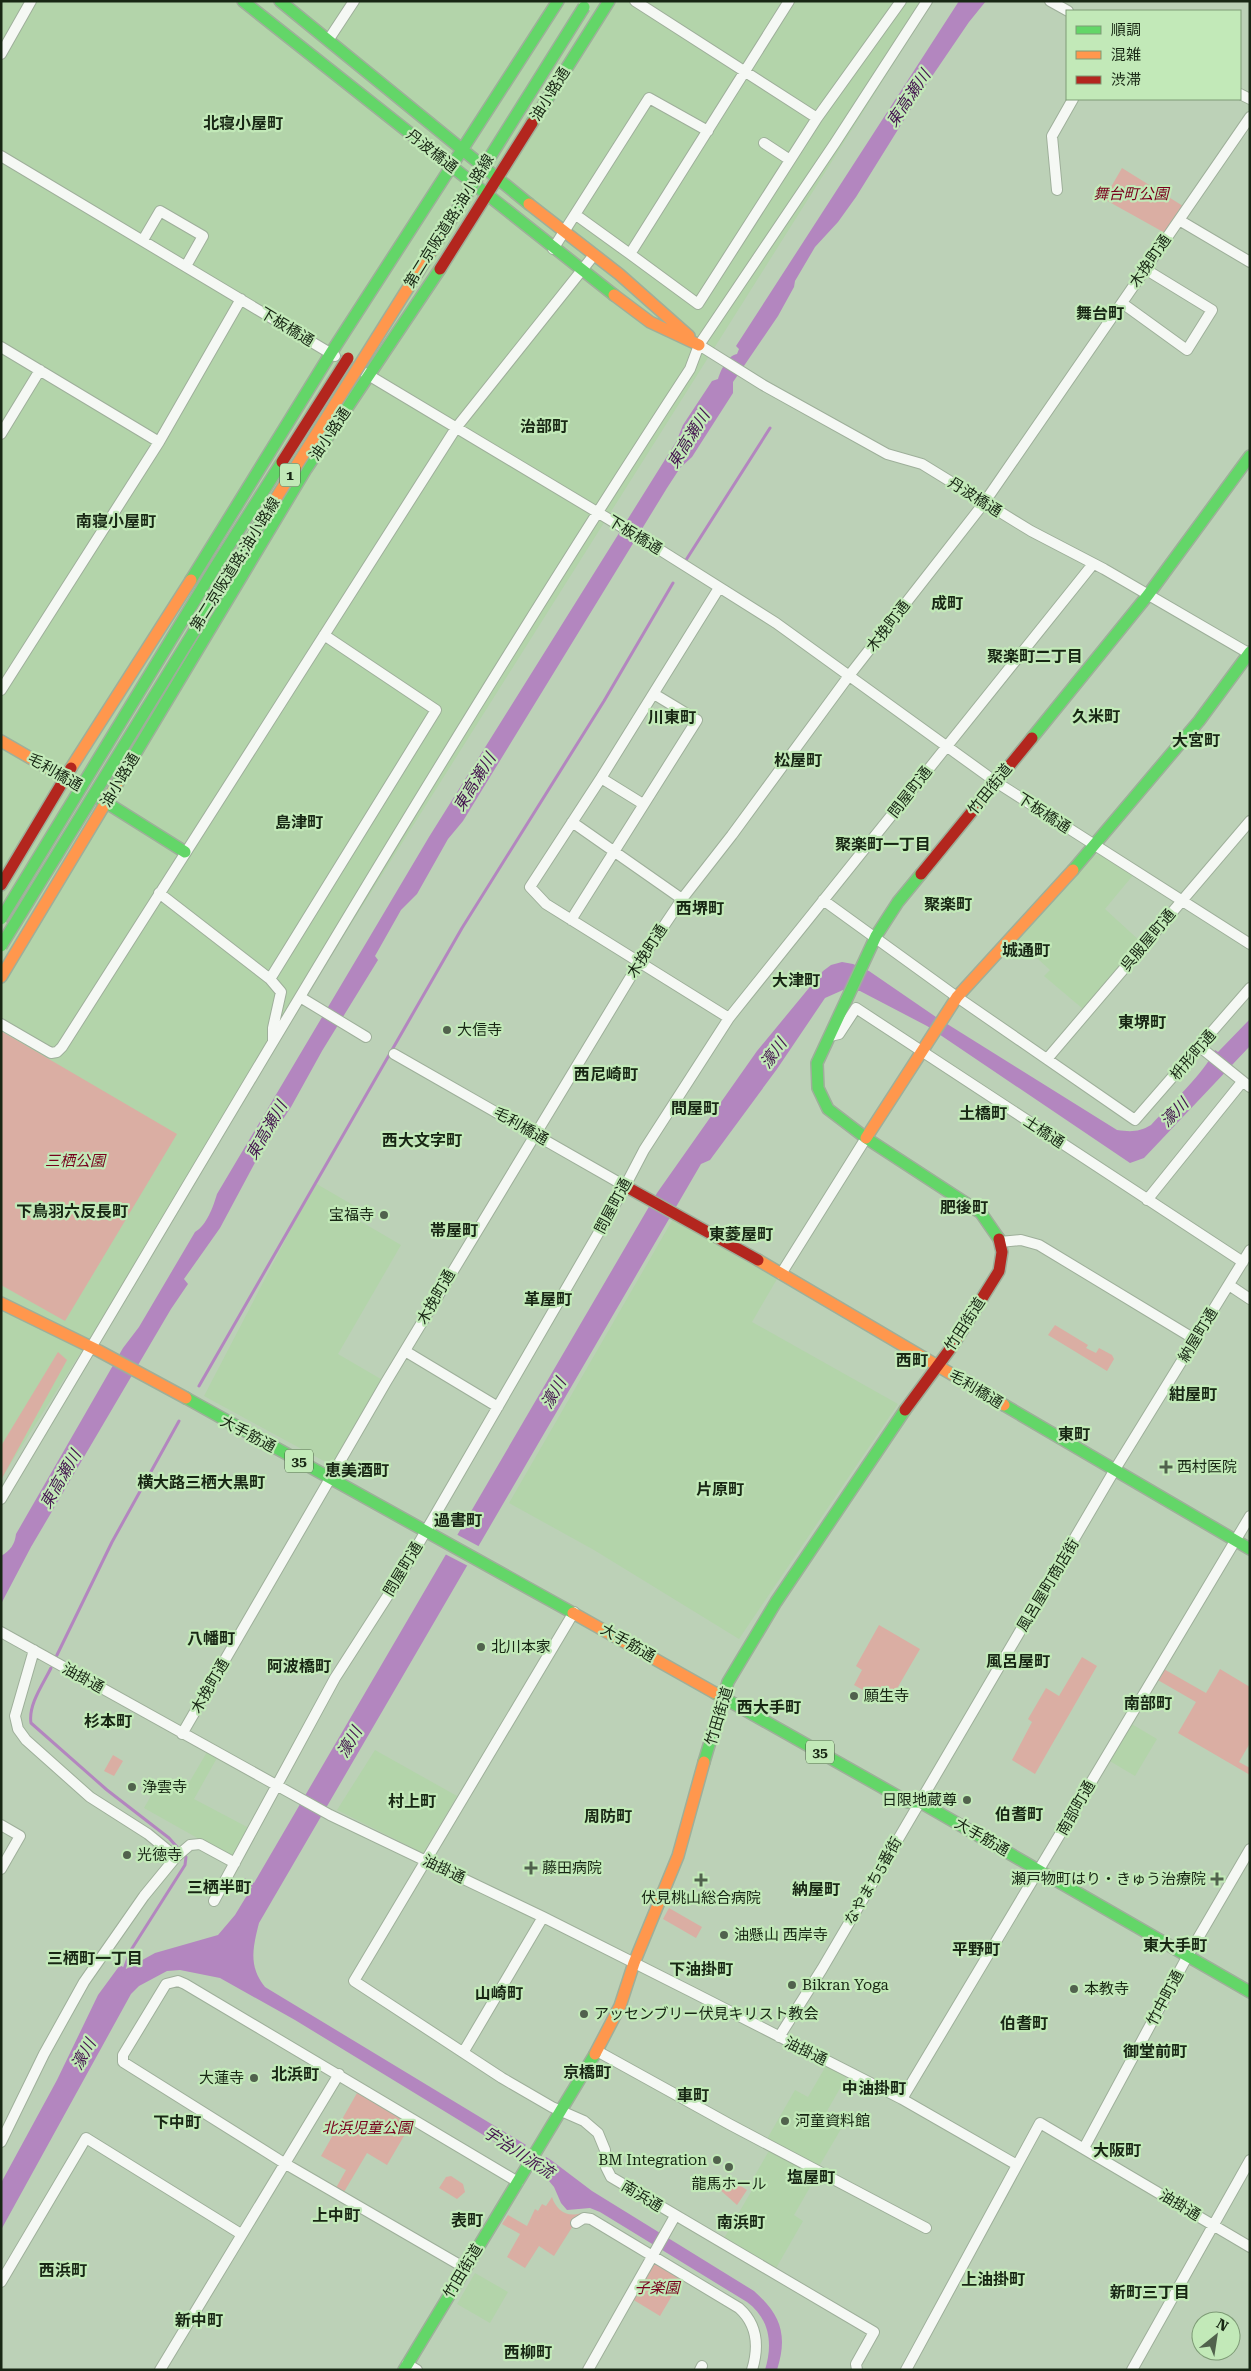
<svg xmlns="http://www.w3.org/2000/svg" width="1251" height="2371" font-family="'Roboto Serif','Noto Sans JP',serif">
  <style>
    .built { fill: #b3d4aa }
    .green { fill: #daaea3 }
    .water { fill: #b386bf }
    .pier { fill: #bcd1b7 }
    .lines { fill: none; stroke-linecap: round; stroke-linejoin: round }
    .stream { stroke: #b386bf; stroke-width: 3 }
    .street-casing { stroke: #9eaf9a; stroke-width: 12 }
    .fast-casing { stroke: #9eaf9a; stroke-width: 14 }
    .slow-casing { stroke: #9eaf9a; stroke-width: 14 }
    .jam-casing { stroke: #9eaf9a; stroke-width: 14 }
    .street { stroke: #f5f8f4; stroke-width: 10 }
    .fast { stroke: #63d668; stroke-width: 11 }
    .slow { stroke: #ff974d; stroke-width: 11 }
    .jam { stroke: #b3261e; stroke-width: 11 }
    .fast-bridge-casing { stroke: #9eaf9a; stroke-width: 14; stroke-linecap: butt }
    .slow-bridge-casing { stroke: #9eaf9a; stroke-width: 14; stroke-linecap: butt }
    .jam-bridge-casing { stroke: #9eaf9a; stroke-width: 14; stroke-linecap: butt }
    .fast-bridge { stroke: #63d668; stroke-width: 11 }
    .slow-bridge { stroke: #ff974d; stroke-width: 11 }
    .jam-bridge { stroke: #b3261e; stroke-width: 11 }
    .poi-dot { fill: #51624d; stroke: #c2e9b8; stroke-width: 2 }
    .labels { text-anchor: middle; stroke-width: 4.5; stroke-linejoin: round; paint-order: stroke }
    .shield { fill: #c2e9b8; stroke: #4b6145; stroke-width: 1 }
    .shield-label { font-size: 14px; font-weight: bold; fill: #182714 }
    .street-label { font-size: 15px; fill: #182714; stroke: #c2e9b8 }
    .park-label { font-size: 15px; font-style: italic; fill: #78001c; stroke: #c2e9b8 }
    .poi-label { font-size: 15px; fill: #182714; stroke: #c2e9b8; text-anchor: start }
    .water-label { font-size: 16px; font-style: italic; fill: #43134e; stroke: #c2e9b8 }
    .neighbourhood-label { font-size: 16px; font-weight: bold; fill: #182714; stroke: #c2e9b8 }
  </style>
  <rect width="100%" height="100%" fill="#bcd1b7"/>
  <!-- built -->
  <path class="built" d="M1 1H933L1 1479Z
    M1100 854 1134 874 1105 909 1141 942 1083 1009 1044 976 1050 970 1015 938 1090 857Z
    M315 1183 365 1212 360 1221 401 1245 338 1354 386 1382 333 1466 204 1396Z
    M673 1219 777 1279 752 1322 898 1404 739 1639 594 1550 509 1503Z
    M1130 1723 1157 1739 1135 1776 1108 1760Z
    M375 1750 457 1796 423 1853 337 1810Z
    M207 1752 217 1758 194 1799 249 1828 233 1858 144 1808 160 1780 183 1793Z
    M827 2064 847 2076 823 2118 841 2129 818 2168 767 2139 795 2090 808 2097Z
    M770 2149 817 2175 794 2215 803 2221 775 2270 723 2240 752 2190 750 2189 756 2179 754 2177Z
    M475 2273 508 2292 490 2323 457 2304Z"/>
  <!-- green -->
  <path class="green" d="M1122 168 1183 206 1165 233 1104 199Z
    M1 1031 177 1134 65 1321 1 1285Z
    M1055 1325 1088 1345 1086 1348 1096 1353 1099 1348 1112 1355 1114 1359 1107 1371 1048 1335Z
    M58 1352 67 1360 1 1480V1446Z
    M879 1625 920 1649 888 1704 854 1685 862 1670 856 1666Z
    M1082 1657 1097 1666 1035 1774 1012 1760 1032 1722 1028 1719 1046 1688 1059 1696Z
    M1162 1668 1206 1693 1220 1669 1250 1687V1743L1239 1762 1250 1768V1775L1178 1733 1196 1702 1156 1679Z
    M113 1755 123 1761 114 1776 104 1771Z
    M669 1908 702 1927 696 1938 663 1919Z
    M357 2093 411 2124 387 2165 367 2153 344 2192 336 2188 346 2170 321 2156Z
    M451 2176 463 2184 465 2192 457 2199 439 2188 446 2177Z
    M722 2178H728L747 2190 737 2205 718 2188Z
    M552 2197C556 2210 567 2218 581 2213L554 2256 539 2246 525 2268 507 2257 520 2234 502 2224 508 2215 527 2226 535 2209 538 2211 542 2204 546 2206Z
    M658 2263 683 2277 660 2316 632 2299 651 2266Z"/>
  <!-- water -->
  <path class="water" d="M959 1H986L969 22 922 91 856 197 838 222 815 247 795 281 794 287 778 316 733 382V393L692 457 680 468 667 488 463 821 448 839 417 894 401 910 375 956 378 960 322 1051 291 1107 257 1159 220 1228 184 1279 188 1284 171 1309 31 1547 1 1604V1556C10 1551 15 1544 16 1534L123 1348 139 1327 195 1232C207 1225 213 1207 217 1194L429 837 676 442 683 425 712 381 718 379C721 370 727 356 737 354L739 349 736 346Z
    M842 962 853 964 869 971 936 1017 1117 1130C1131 1132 1139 1132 1151 1125 1173 1101 1202 1076 1215 1050L1218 1052 1250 1019V1046L1144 1158 1130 1163 927 1026 860 991 843 990 825 998 777 1069 710 1160 701 1164 259 1923C253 1947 248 1966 265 1987L551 2160 592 2191 754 2291C781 2315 788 2335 777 2370H765C773 2344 770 2319 747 2302L600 2212 590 2208 567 2210 561 2203 554 2187 539 2169 295 2020 220 1978 180 1970 167 1971 139 1986 131 1994 1 2230V2183L57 2080 98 1995 120 1965 126 1969 155 1953 218 1935 235 1915 252 1887 242 1881 244 1878 254 1883 657 1193 757 1051 823 971 831 965Z"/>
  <!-- pier -->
  <path class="pier" d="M454 1533 482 1548 470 1567 443 1553Z
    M527 2143 547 2155 537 2172 517 2159Z"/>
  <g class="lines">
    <!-- stream -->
    <path class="stream" d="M686 560 770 428
      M199 1386 462 928 604 701 673 583
      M56 1657 112 1542 179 1421
      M51 1668C43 1684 28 1705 31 1723L107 1790 169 1838 186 1857 185 1865 131 1950 123 1972"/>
    <defs>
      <path id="street" d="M635 1 817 118
        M1050 1 1068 11
        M329 39 354 1
        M1 54 31 1
        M1240 94 1250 99
        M764 143 790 160
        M1 156 335 356
        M1057 190 1052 136 1073 99
        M576 215 630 254 789 1
        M1179 220 1250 262
        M143 240 160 211 203 236 186 266
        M553 249 649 98 708 131
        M630 254 698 304 817 118 901 1
        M1122 303 1187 350 1212 310 1145 269
        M699 345 763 385 887 454 922 464 1031 531 1104 569 1250 654
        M1 347 159 442
        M365 373 657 548 776 623 996 782 1250 944
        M1 434 40 370
        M719 588 601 778 530 887 546 904 729 1018
        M1 690 159 442 241 299
        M601 778 643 804
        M572 822 682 899
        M159 893 270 979 281 992 273 1028V1041
        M823 900 957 997 1135 1120 1250 988
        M571 920 697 720 654 694
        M270 979 436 710 324 635
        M300 997 366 1037
        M1 1024 51 1053 57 1052 62 1047 456 428 594 255
        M830 1036 839 1034 856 1008 1243 1262
        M1200 1047 1250 1087
        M394 1054 625 1186
        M1047 1059 1250 821
        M1147 1200 1242 1082
        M1000 1242 1021 1240 1039 1245 1196 1340
        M781 1274 866 1138
        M1229 1285 1250 1299
        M405 1351 498 1407
        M1 1499C227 1120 449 738 690 369L699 345 835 143 927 1
        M574 1612 354 1981 502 2078 552 2107 584 2121 598 2133 605 2150 606 2167 611 2177 874 2332 856 2364 857 2370
        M1 1632 330 1815 543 1917 692 1992 902 2099 1017 2165
        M34 1650 15 1716 18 1729 26 1740 90 1797 148 1834 176 1857
        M182 1734 386 1382 639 963 682 899 732 835 848 677 984 503 1250 117
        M1 1825 20 1836 1 1869
        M214 1901 335 1678 394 1586 621 1194 644 1150 729 1018 1093 564
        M779 2037 822 1969 1114 1471 1250 1250
        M464 2051 543 1917
        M597 2051 729 2124 926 2228
        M902 2099 1250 1516
        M1 2142 44 2054 84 1982 144 1896 176 1857 190 1845 200 1844 235 1863
        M1084 2148 1187 1957 1250 1849
        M576 2223 584 2218 591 2219 739 2308C758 2325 759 2347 752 2370
        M465 2268 284 2163 123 2062V2055L166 1984 178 1981 185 1984 518 2182
        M1 2282 86 2138 241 2234
        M407 2364 417 2370
        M160 2370 339 2074
        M588 2370 675 2216
        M700 2370 702 2366
        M906 2370 1040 2123 1250 2247
        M1132 2370 1250 2160"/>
      <path id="fast" d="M243 1 614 295
        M280 1 529 204
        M532 123 609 1
        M191 580 331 353 558 1
        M1032 738 1148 595 1250 456
        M117 784 306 469 440 269
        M99 798 185 852
        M1073 870 1199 721 1250 652
        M921 874 898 902 876 936 817 1063 818 1088 828 1109 866 1138 981 1213 999 1239
        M186 1398 573 1613
        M1004 1405 1250 1549
        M715 1693 908 1802H920L1250 1992
        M704 1762 728 1682 776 1602 905 1410
        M404 2370 595 2054"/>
      <path id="slow" d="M529 204 619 274 689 336
        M614 295 650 322 699 345
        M1 741 72 782
        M71 768 191 580
        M1 977 117 784
        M866 1138 957 997 1073 870
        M758 1260 1004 1405
        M1 1303 99 1351 186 1398
        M573 1613 715 1693
        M595 2054 620 2006 634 1963 678 1856 704 1762"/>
      <path id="jam" d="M440 269 532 123
        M921 874 1032 738
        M1 885 71 768
        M625 1186 758 1260
        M905 1410 953 1345 999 1271 1002 1252 999 1239"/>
    </defs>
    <!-- street casing -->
    <use href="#street" class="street-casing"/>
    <!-- fast casing -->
    <use href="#fast" class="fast-casing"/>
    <!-- slow casing -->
    <use href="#slow" class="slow-casing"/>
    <!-- jam casing -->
    <use href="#jam" class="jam-casing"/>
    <!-- street -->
    <use href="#street" class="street"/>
    <!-- fast -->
    <use href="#fast" class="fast"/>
    <!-- slow -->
    <use href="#slow" class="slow"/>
    <!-- jam -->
    <use href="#jam" class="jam"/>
    <defs>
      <path id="fast-bridge" d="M440 237 584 7
        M1 919 214 569 282 462
        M1 946 268 511"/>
      <path id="slow-bridge" d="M268 511 440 237"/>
      <path id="jam-bridge" d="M282 462 348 358"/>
    </defs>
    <!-- fast-bridge casing -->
    <use href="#fast-bridge" class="fast-bridge-casing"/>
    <!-- slow-bridge casing -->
    <use href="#slow-bridge" class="slow-bridge-casing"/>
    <!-- jam-bridge casing -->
    <use href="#jam-bridge" class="jam-bridge-casing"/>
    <!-- fast-bridge -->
    <use href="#fast-bridge" class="fast-bridge"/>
    <!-- slow-bridge -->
    <use href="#slow-bridge" class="slow-bridge"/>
    <!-- jam-bridge -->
    <use href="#jam-bridge" class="jam-bridge"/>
  </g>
  <!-- markers -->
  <g class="poi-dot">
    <circle cx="447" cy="1030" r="5"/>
    <circle cx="384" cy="1215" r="5"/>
    <path d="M1163.5 1459.5h5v5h5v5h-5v5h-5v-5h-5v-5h5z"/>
    <circle cx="481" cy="1647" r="5"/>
    <circle cx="854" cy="1696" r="5"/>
    <circle cx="132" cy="1787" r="5"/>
    <circle cx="967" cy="1800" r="5"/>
    <circle cx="127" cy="1855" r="5"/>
    <path d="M528.5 1860.5h5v5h5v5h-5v5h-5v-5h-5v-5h5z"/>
    <path d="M1214.5 1871.5h5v5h5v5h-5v5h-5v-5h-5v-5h5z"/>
    <path d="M698.5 1872.5h5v5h5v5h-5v5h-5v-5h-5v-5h5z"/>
    <circle cx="724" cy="1935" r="5"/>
    <circle cx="792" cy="1985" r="5"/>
    <circle cx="1074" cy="1989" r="5"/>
    <circle cx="584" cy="2014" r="5"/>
    <circle cx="254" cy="2078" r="5"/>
    <circle cx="785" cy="2121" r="5"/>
    <circle cx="717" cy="2160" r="5"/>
    <circle cx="729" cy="2167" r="5"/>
  </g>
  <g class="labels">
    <!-- shield labels -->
    <g class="shield">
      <rect x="280" y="463.5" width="20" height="23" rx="4"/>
      <rect x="285" y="1449.5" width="28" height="23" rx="4"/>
      <rect x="806" y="1740.5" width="28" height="23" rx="4"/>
    </g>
    <g class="shield-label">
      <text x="290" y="480">1</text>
      <text x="299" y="1466">35</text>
      <text x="820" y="1757">35</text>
    </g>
    <!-- street labels -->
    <g class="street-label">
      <text transform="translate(550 94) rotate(-58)" y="5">油小路通</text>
      <text transform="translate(432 151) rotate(38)" y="5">丹波橋通</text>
      <text transform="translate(449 221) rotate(-58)" y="5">第二京阪道路;油小路線</text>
      <text transform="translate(1150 261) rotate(-55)" y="5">木挽町通</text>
      <text transform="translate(287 327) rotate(31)" y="5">下板橋通</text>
      <text transform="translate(330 434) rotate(-56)" y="5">油小路通</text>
      <text transform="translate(975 497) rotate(32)" y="5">丹波橋通</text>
      <text transform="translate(635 535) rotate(31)" y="5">下板橋通</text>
      <text transform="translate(235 564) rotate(-58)" y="5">第二京阪道路;油小路線</text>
      <text transform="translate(888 626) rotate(-52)" y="5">木挽町通</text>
      <text transform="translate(55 772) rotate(30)" y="5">毛利橋通</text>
      <text transform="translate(120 780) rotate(-59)" y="5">油小路通</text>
      <text transform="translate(990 789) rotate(-51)" y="5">竹田街道</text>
      <text transform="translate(910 792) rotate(-52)" y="5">問屋町通</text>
      <text transform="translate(1044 813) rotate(33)" y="5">下板橋通</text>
      <text transform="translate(1148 940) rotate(-50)" y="5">呉服屋町通</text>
      <text transform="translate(647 951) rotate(-57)" y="5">木挽町通</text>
      <text transform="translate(1193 1055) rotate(-49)" y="5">枡形町通</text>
      <text transform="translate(521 1126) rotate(30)" y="5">毛利橋通</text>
      <text transform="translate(1044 1132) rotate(33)" y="5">土橋通</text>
      <text transform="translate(613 1206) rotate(-62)" y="5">問屋町通</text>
      <text transform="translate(436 1297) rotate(-60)" y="5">木挽町通</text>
      <text transform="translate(965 1324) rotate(-57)" y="5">竹田街道</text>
      <text transform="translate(1198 1335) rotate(-59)" y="5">納屋町通</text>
      <text transform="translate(976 1389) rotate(31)" y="5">毛利橋通</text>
      <text transform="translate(248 1434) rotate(28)" y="5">大手筋通</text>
      <text transform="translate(403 1569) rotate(-59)" y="5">問屋町通</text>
      <text transform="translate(1048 1585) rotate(-59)" y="5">風呂屋町商店街</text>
      <text transform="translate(628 1643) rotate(30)" y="5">大手筋通</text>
      <text transform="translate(83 1678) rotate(29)" y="5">油掛通</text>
      <text transform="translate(210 1686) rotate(-60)" y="5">木挽町通</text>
      <text transform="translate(719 1716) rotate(-73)" y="5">竹田街道</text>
      <text transform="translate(1076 1808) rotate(-60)" y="5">南部町通</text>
      <text transform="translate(982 1837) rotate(30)" y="5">大手筋通</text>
      <text transform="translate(444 1869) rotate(26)" y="5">油掛通</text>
      <text transform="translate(873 1881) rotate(-60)" y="5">なやまち5番街</text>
      <text transform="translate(1165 1998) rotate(-62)" y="5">竹中町通</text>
      <text transform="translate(806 2051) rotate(26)" y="5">油掛通</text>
      <text transform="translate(642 2196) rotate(31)" y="5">南浜通</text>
      <text transform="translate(1180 2205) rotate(31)" y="5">油掛通</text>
      <text transform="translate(463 2271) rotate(-59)" y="5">竹田街道</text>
    </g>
    <!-- park labels -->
    <g class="park-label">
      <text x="1131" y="199">舞台町公園</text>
      <text x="75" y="1166">三栖公園</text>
      <text x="367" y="2133">北浜児童公園</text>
      <text x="657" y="2293">子楽園</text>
    </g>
    <!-- poi labels -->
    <g class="poi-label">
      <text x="457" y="1035">大信寺</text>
      <text x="374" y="1220" text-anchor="end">宝福寺</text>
      <text x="1177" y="1472">西村医院</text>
      <text x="491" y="1652">北川本家</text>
      <text x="864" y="1701">願生寺</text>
      <text x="142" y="1792">浄雲寺</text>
      <text x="957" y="1805" text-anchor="end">日限地蔵尊</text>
      <text x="137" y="1860">光徳寺</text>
      <text x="542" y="1873">藤田病院</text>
      <text x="1206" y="1884" text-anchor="end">瀬戸物町はり・きゅう治療院</text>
      <text x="701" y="1903" text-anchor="middle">伏見桃山総合病院</text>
      <text x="734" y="1940">油懸山 西岸寺</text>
      <text x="802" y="1990">Bikran Yoga</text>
      <text x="1084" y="1994">本教寺</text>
      <text x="594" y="2019">アッセンブリー伏見キリスト教会</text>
      <text x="244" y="2083" text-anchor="end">大蓮寺</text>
      <text x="795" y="2126">河童資料館</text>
      <text x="707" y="2165" text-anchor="end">BM Integration</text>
      <text x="729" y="2189" text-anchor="middle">龍馬ホール</text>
    </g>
    <!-- water labels -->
    <g class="water-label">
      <text transform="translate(908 98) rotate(-56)" y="6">東高瀬川</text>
      <text transform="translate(688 439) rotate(-58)" y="6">東高瀬川</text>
      <text transform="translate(474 782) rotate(-58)" y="6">東高瀬川</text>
      <text transform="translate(773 1053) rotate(-54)" y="6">濠川</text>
      <text transform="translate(1174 1112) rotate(-46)" y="6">濠川</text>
      <text transform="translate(266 1130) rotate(-60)" y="6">東高瀬川</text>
      <text transform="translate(553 1393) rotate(-60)" y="6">濠川</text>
      <text transform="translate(60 1479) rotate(-60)" y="6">東高瀬川</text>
      <text transform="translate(349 1742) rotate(-60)" y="6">濠川</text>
      <text transform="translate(83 2054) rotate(-61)" y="6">濠川</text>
      <text transform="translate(519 2152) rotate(33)" y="6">宇治川派流</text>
    </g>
    <!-- neighbourhood labels -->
    <g class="neighbourhood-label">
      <text x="243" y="129">北寝小屋町</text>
      <text x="1100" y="319">舞台町</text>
      <text x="544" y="432">治部町</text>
      <text x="116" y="527">南寝小屋町</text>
      <text x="947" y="609">成町</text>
      <text x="1035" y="662">聚楽町二丁目</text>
      <text x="1096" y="722">久米町</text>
      <text x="672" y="723">川東町</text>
      <text x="1196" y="746">大宮町</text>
      <text x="798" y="766">松屋町</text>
      <text x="299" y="828">島津町</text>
      <text x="883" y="850">聚楽町一丁目</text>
      <text x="948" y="910">聚楽町</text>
      <text x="700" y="914">西堺町</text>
      <text x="1026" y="956">城通町</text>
      <text x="796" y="986">大津町</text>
      <text x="1142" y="1028">東堺町</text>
      <text x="606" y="1080">西尼崎町</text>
      <text x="695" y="1114">問屋町</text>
      <text x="983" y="1119">土橋町</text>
      <text x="422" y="1146">西大文字町</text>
      <text x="964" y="1213">肥後町</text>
      <text x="72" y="1217">下鳥羽六反長町</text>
      <text x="454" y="1236">帯屋町</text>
      <text x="741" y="1240">東菱屋町</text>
      <text x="548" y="1305">革屋町</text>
      <text x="912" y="1366">西町</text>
      <text x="1193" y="1400">紺屋町</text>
      <text x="1074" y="1440">東町</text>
      <text x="357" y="1476">恵美酒町</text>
      <text x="201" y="1488">横大路三栖大黒町</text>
      <text x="720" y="1495">片原町</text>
      <text x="458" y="1526">過書町</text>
      <text x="211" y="1644">八幡町</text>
      <text x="1018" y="1667">風呂屋町</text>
      <text x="299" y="1672">阿波橋町</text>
      <text x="1148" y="1709">南部町</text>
      <text x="769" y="1713">西大手町</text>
      <text x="108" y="1727">杉本町</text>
      <text x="412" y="1807">村上町</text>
      <text x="1019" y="1820">伯耆町</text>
      <text x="608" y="1822">周防町</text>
      <text x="219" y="1893">三栖半町</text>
      <text x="816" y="1895">納屋町</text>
      <text x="1175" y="1951">東大手町</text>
      <text x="976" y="1955">平野町</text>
      <text x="95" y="1964">三栖町一丁目</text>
      <text x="701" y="1975">下油掛町</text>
      <text x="499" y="1999">山崎町</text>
      <text x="1024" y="2029">伯耆町</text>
      <text x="1155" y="2057">御堂前町</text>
      <text x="587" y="2078">京橋町</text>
      <text x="295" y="2080">北浜町</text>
      <text x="874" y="2094">中油掛町</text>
      <text x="693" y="2101">車町</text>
      <text x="177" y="2128">下中町</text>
      <text x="1117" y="2156">大阪町</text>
      <text x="811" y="2183">塩屋町</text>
      <text x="336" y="2221">上中町</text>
      <text x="467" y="2226">表町</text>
      <text x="741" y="2228">南浜町</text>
      <text x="63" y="2276">西浜町</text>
      <text x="993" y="2285">上油掛町</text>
      <text x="1150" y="2298">新町三丁目</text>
      <text x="199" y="2326">新中町</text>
      <text x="528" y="2358">西柳町</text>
    </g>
  </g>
  <!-- border -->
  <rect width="1251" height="2371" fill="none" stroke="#182714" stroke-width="5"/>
  <!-- legend -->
  <rect x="1066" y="10" width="175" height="90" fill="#c2e9b8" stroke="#7e9b76"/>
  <rect x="1076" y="26" width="25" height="8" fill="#63d668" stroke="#7e9b76"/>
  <text x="1111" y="35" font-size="15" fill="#182714">順調</text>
  <rect x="1076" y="51" width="25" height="8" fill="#ff974d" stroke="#7e9b76"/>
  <text x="1111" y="60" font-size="15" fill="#182714">混雑</text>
  <rect x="1076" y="76" width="25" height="8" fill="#b3261e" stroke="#7e9b76"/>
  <text x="1111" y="85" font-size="15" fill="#182714">渋滞</text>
  <!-- north arrow -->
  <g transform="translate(1216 2336) rotate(30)"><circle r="24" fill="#c2e9b8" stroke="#7e9b76"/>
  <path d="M0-4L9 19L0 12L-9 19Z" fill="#51624d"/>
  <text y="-8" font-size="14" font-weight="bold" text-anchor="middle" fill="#182714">N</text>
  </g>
</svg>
